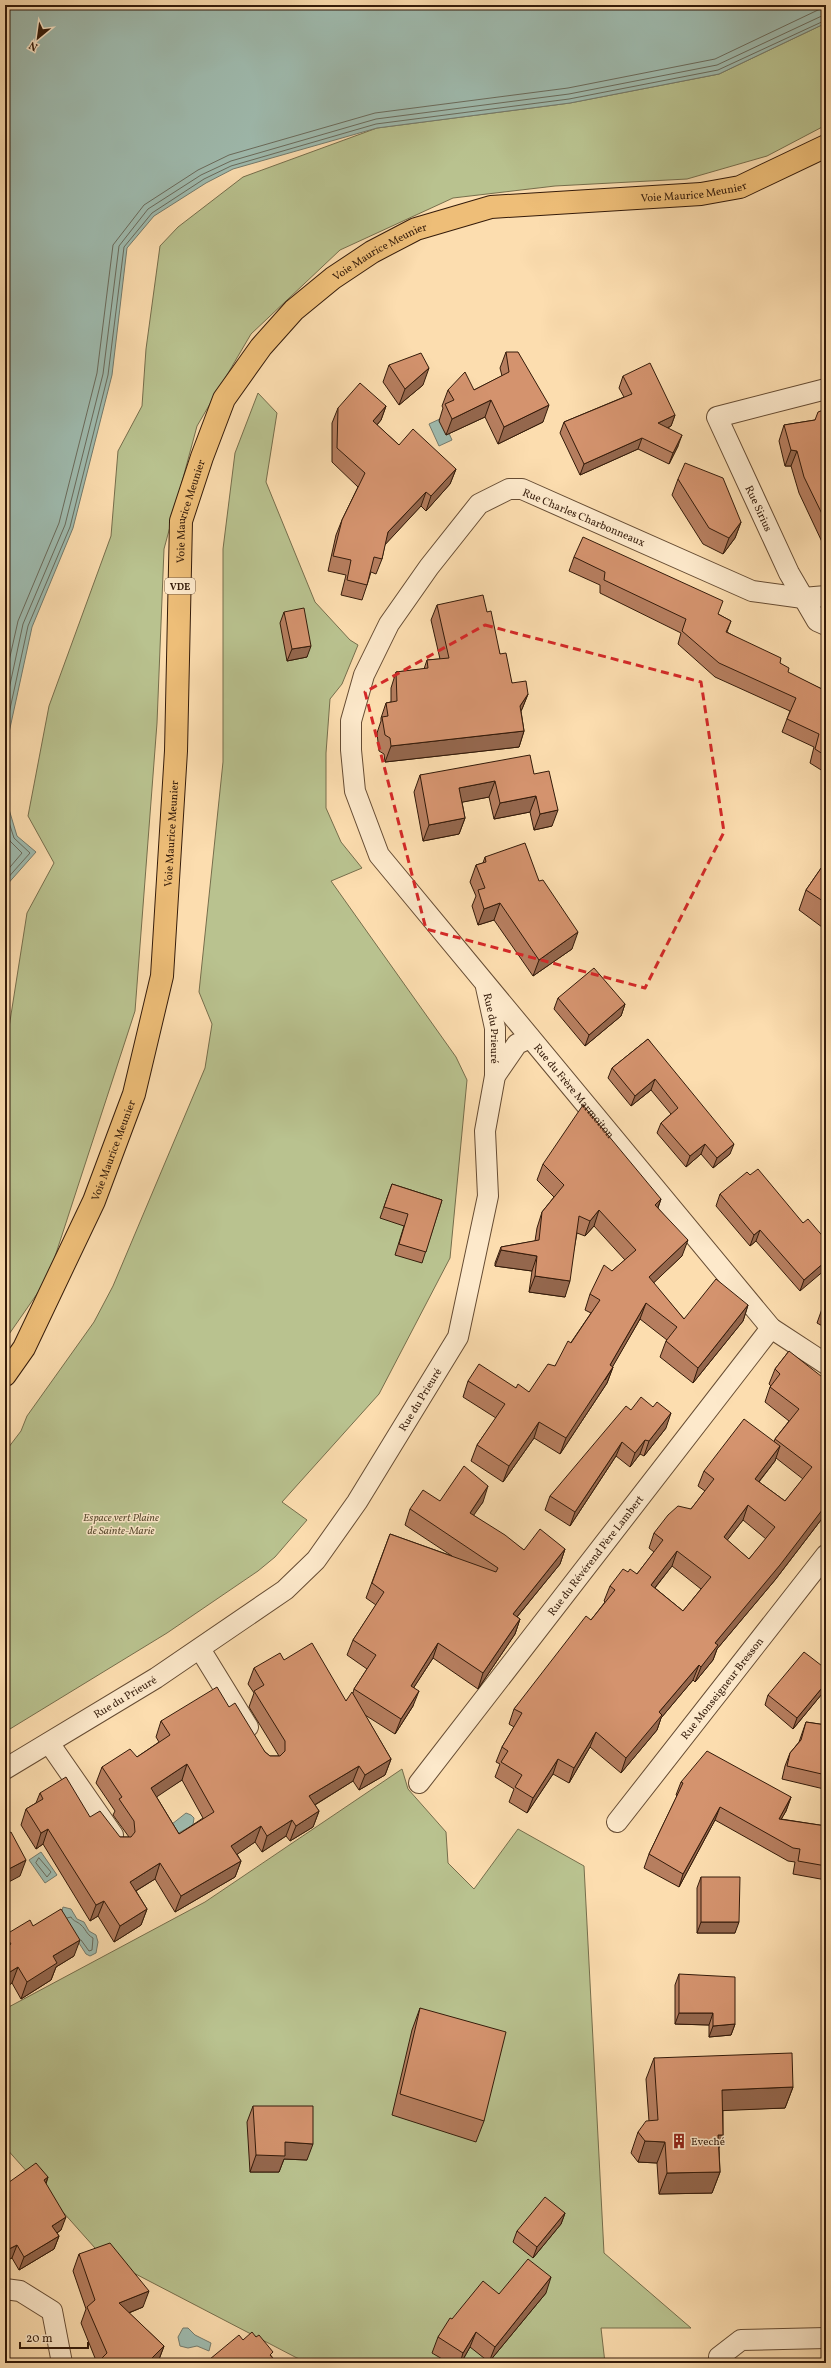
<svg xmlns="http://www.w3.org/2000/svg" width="831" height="2368" font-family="Vollkorn,serif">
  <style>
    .green { fill: #b9c28f; stroke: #766e4c }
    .water { fill: #9fbbaf; stroke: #747b6d }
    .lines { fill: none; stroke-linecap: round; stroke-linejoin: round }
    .shore { stroke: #6a6b5c; stroke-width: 1 }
    .minor-casing { stroke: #664c33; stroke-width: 22 }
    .primary-casing { stroke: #341b0a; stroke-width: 24 }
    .minor { stroke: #fde9cb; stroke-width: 20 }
    .primary { stroke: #eebe78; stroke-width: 22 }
    .wall { fill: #b67e5f; stroke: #341b0a; fill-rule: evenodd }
    .shaded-wall { fill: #94674d; stroke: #341b0a }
    .building { fill: #d4936e; stroke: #341b0a; fill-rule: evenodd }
    .marked { fill: none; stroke: #d62828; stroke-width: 3; stroke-dasharray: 8 5; stroke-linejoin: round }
    .labels { text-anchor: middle; stroke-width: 3; stroke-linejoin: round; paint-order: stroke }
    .shield { fill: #fde9cb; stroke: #705944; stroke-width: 1 }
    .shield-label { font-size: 10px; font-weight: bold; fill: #341b0a }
    .street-label { font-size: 11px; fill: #341b0a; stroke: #fde9cb }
    .park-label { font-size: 11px; font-style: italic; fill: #5c4d32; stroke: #fde9cb }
    .poi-label { font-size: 11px; fill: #341b0a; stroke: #fde9cb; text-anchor: start }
  </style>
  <rect width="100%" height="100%" fill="#fcddaf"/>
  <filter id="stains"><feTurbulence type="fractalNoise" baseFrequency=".005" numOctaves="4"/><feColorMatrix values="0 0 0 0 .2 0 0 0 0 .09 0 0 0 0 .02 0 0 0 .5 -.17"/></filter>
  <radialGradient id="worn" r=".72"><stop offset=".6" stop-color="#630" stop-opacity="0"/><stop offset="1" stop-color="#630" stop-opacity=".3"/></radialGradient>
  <!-- green -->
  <path class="green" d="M826 23V125L767 156 687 179 555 186 453 198 340 250 251 334 197 426 164 549 157 723 135 1011 48 1278 5 1340V1146L7 1141 5 1053 27 913 54 863 28 816 49 706 111 536 118 451 142 406 146 349 160 246 178 227 243 177 377 128 570 103 719 74Z
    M258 393 277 413 266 482 315 602 350 640 358 645 342 684 330 699 326 753V808L341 842 362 868 331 881 456 1057 467 1080 450 1258 379 1394 282 1502 307 1520 275 1557 258 1571 167 1633 5 1732V1452L21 1431 27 1416 94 1322 113 1286 205 1068 212 1024 199 992 223 762V549L235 453Z
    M402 1769 408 1789 446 1832 448 1863 474 1889 518 1829 584 1866 604 2253 691 2328H601L605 2363H314L297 2358 103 2257 5 2147V2009L205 1902Z"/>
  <!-- water -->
  <path class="water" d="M5 5H826V23L719 74 570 103 377 128 233 169 206 183 154 216 127 248 112 375 73 528 32 627 5 751Z
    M442 418 452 440 439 446 429 424Z
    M5 796 17 836 36 852 5 887Z
    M186 1813 191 1815 194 1818 193 1825 173 1836 167 1828Z
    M41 1852 57 1875 45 1883 29 1860Z
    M63 1907 71 1909 77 1919 84 1922 89 1931 96 1935 98 1942 96 1953 90 1956 86 1954 61 1915Z
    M183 2328H188L195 2335 211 2343 209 2351 197 2346 188 2348 180 2346 178 2337Z"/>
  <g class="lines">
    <!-- shore -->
    <path class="shore" d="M5 679 18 621 59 523 97 373 113 245 144 205 198 170 229 155 375 113 568 88 715 59 818 10 826 8
      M5 708 23 624 65 525 103 374 119 246 148 209 201 175 231 161 376 119 569 94 717 65 826 14
      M5 732 28 626 70 527 108 375 124 247 152 213 204 179 231 166 376 124 569 99 718 70 826 20
      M5 810 14 838 30 853 5 881
      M5 827 10 841 22 853 5 873
      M39 1858 51 1872 47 1877 36 1863Z
      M67 1918 71 1917C74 1922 77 1921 81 1925 86 1929 86 1934 93 1938L92 1950 89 1951 81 1940"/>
    <defs>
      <g id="minor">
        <path id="s1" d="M826 389 717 417 789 573 817 621 826 625"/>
        <path id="s2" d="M826 596 803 598 752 591 522 489H509L479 504 429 567 389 624 364 675 351 721V750L355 791 379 855 771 1328 826 1364"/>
        <path id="s3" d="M486 987 495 1028V1076"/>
        <path d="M200 1649 248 1727"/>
        <path d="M49 1743 113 1835"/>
        <path id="s4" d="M5 1769 156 1678 285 1590 316 1560 357 1502 458 1337 488 1196 485 1131 495 1076 517 1044 530 1038"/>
        <path id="s5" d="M419 1783 771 1328"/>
        <path id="s6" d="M617 1822 826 1555"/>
        <path d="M5 2289 20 2291 52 2311 62 2363"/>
        <path d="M719 2363V2357L741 2340 826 2338"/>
      </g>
      <g id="primary">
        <path id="s7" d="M5 1375 24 1348 94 1201 134 1094 162 976 176 751 181 521 202 457 224 399 261 347 294 310 333 278 372 252 416 229 491 207 701 194 740 187 826 146"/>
      </g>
    </defs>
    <!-- minor casing -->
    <use href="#minor" class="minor-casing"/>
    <!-- primary casing -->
    <use href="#primary" class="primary-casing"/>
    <!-- minor -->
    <use href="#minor" class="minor"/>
    <!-- primary -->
    <use href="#primary" class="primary"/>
  </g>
  <!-- wall -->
  <path class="wall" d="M506 352 543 422 498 444 485 417 446 435 439 421 443 408 442 406 448 390H474L502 376 500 368Z
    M389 365 423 385 399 405 383 382Z
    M623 376 675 415 671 426 668 428 678 446 669 464 638 449 580 475 560 433 564 422 624 397 619 388Z
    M386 406 381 420 377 425 399 445 456 469 450 484 426 511 421 506 385 544 382 559 376 574 371 572 367 585 362 600 341 595 346 575 328 571 336 535 342 520 358 487 332 462V423L338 408Z
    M826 409V543L823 544 799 493 791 466H785L779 441 784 425 815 420Z
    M678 479 741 522 735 538 723 554 703 544 672 495Z
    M574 557 718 614 731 621 727 632 780 663 788 673 826 691V773L810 763 814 747 782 732 790 711 715 677 678 644 681 633 600 593V585L569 571Z
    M437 605 487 612 500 654 512 683 528 694 522 709 521 711 524 731 519 747 385 762 384 754 379 751 377 733 381 721V718L386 703 391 702V688L396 672 424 669 427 660 440 659 431 620Z
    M284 612 307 657 287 661 280 623Z
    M534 774 552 826 534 830 530 812 494 819 489 797 462 802 465 818 459 834 423 841 414 792 420 775Z
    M485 857 539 881 572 949 533 976 494 920 478 925 472 906 476 896 470 882 476 865 483 863Z
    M826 861V930L799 910 806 890Z
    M558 998 625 1004 621 1016 585 1046 554 1009Z
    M648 1039 730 1154 713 1168 701 1154 686 1167 657 1133 661 1123 671 1114 651 1090 631 1106 608 1078 612 1068Z
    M543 1164 661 1199 658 1208 682 1256 653 1283 684 1319 748 1305 743 1321 693 1383 660 1357 666 1341 667 1340 640 1319 612 1367H613L607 1383 560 1454 534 1438 503 1482 471 1461 477 1445 496 1418 463 1397 468 1381 516 1388 529 1392 555 1366 591 1313 585 1310 590 1294 612 1271 625 1260 594 1226 585 1236 577 1233 565 1297 529 1292 532 1271 495 1266V1263L501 1247 535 1241 537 1228 542 1212 554 1197 537 1180Z
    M750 1175 803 1223 826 1240 800 1291 756 1241 750 1246 716 1206 720 1194Z
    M392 1184 442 1200 422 1263 395 1255 404 1226 380 1218Z
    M826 1301V1328L817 1323 823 1306Z
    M789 1351 824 1516 775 1580 717 1649 713 1660 695 1682 693 1680 661 1718 657 1730 621 1773 590 1747 569 1783 553 1774 527 1813 509 1802 514 1789 495 1777 500 1764 496 1762 502 1747 514 1727 509 1724 514 1709 591 1620 605 1602 604 1601 610 1586 628 1572 637 1574 654 1552 649 1548 654 1533 691 1509 705 1491 698 1486 704 1471 774 1442 775 1439 789 1421 765 1402 770 1387 771 1386 769 1384 775 1369ZM776 1458 803 1479 785 1501 759 1482 775 1461ZM743 1520 766 1539 749 1559 727 1540ZM672 1566 701 1589 683 1611 655 1588Z
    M631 1410 666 1428 644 1456 640 1454 630 1467 616 1456 570 1526 545 1510 550 1496Z
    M440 1501 483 1502 473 1515 524 1550 565 1549 560 1564 517 1617 520 1619 515 1634 478 1689 433 1658 414 1687 413 1706 395 1734 365 1715 391 1759 385 1775 359 1790 353 1781 315 1805 319 1811 313 1827 290 1841 286 1836 262 1852 255 1842 237 1854 241 1861 235 1877 175 1912 155 1879 136 1891 147 1909 141 1925 114 1942 98 1916 90 1921 43 1844 36 1849 21 1825 26 1809 36 1803 40 1793 90 1817 120 1837H129L113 1815 115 1811 96 1783 102 1767 137 1757 159 1742 156 1737 161 1721 229 1707 265 1752 270 1756H279L249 1707 254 1693 248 1684 254 1668 284 1660 346 1701 353 1693 354 1689 367 1669 347 1655 353 1640 376 1605 366 1598 390 1534 452 1556 405 1525 410 1509ZM182 1780 203 1818 179 1834 156 1796Z
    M826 1669V1689L793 1729 765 1705 768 1695Z
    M806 1722 826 1725V1787L824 1789 782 1779 785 1766 790 1753 799 1742Z
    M681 1782 791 1797 786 1811 781 1819 826 1826V1880L793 1874 795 1862 788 1861 715 1820 679 1887 644 1868 649 1854 677 1796 676 1795Z
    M701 1877 735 1933H697V1888Z
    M33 1926 74 1956 56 1967 51 1980 21 1999 12 1983 5 1988V1935Z
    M679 1974 735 2024 731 2035 709 2037V2025L675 2024V1985Z
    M420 2008 484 2121 476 2142 392 2115 412 2030Z
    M654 2058 793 2087 785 2108 723 2110V2135L719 2148 720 2172 712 2193 659 2194 657 2163 638 2162 631 2153 638 2132 649 2121 646 2079Z
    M253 2106 307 2160 284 2159 279 2172H250L247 2122Z
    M48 2177 46 2184 61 2230 57 2233 59 2236 54 2249 19 2270 12 2258 5 2261V2185Z
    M565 2213 561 2224 533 2258 513 2242 517 2231Z
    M79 2254 143 2307 129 2313 164 2346 158 2362 157 2363H97L81 2323 86 2309 73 2271Z
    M546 2293 489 2362 470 2347 461 2363H449L432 2353 438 2337 452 2319 499 2294Z
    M256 2337 277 2363H209L210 2359 243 2340Z"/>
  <!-- shaded-wall -->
  <path class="shaded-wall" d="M429 368 423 385 399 405 405 389Z
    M491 400 485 417 446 435 452 419Z
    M549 405 543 422 498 444 504 427Z
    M386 406 381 420 367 436 373 421Z
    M675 415 671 426 654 434 658 423Z
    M682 435 678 446 669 464 673 453Z
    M642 438 638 449 580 475 584 464Z
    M791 450 797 451 791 466H785Z
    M456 469 450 484 426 511 431 496Z
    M426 492 421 506 383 547 388 532Z
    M741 522 735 538 723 554 729 538Z
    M826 537V543L823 544Z
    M311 646 307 657 287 661 292 649Z
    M528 694 522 709 514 721 520 706Z
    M524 731 519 747 385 762 391 746Z
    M495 781 489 797 453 804 459 788Z
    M536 796 530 812 494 819 500 803Z
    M558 810 552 826 534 830 540 814Z
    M465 818 459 834 423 841 429 825Z
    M500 903 494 920 478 925 484 909Z
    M578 932 572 949 533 976 539 960Z
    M625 1004 621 1016 585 1046 589 1035Z
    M655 1079 651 1090 631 1106 635 1096Z
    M705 1144 701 1154 686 1167 690 1156Z
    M734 1144 730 1154 713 1168 717 1158Z
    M661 1199 655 1215V1205Z
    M599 1210 594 1226 585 1236 590 1221Z
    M760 1230 756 1241 750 1246 754 1235Z
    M688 1240 682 1256 643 1293 649 1277Z
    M501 1250 537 1256 532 1271 495 1266Z
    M826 1261V1269L800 1291 804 1280Z
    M535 1276 570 1281 565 1297 529 1292Z
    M646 1303 640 1319 605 1380 613 1367 607 1383 560 1454 566 1438 610 1365Z
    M748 1305 743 1321 693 1383 698 1368Z
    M671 1413 666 1428 644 1456 649 1441Z
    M539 1422 534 1438 503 1482 509 1466Z
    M645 1440 640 1454 630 1467 635 1453Z
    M622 1442 616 1456 570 1526 575 1512Z
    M780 1446 775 1461 749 1494 755 1479Z
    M488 1486 483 1502 464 1529 470 1513Z
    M826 1491V1500L823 1496Z
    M748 1505 743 1520 718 1552 724 1537Z
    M826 1505V1510L824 1516 775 1580 717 1649 713 1660 695 1682 701 1667 715 1643Z
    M565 1549 560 1564 507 1629 513 1614Z
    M677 1551 672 1566 645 1600 651 1585Z
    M520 1619 515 1634 478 1689 483 1673Z
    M438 1643 433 1658 405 1701 411 1686Z
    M699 1665 693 1680 661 1718 657 1730 621 1773 626 1758 659 1712Z
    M826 1683V1689L793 1729 797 1718Z
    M419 1691 413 1706 395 1734 401 1719Z
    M596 1732 590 1747 569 1783 574 1768Z
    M391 1759 385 1775 359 1790 365 1775Z
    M558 1759 553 1774 527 1813 533 1798Z
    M187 1764 182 1780 146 1804 151 1788Z
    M359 1766 353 1781 303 1812 309 1796Z
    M791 1797 786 1811 774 1832 779 1819Z
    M720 1807 715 1820 679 1887 683 1874Z
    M319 1811 313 1827 290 1841 296 1826Z
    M292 1820 286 1836 262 1852 267 1836Z
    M261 1826 255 1842 226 1862 231 1846Z
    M48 1829 43 1844 36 1849 41 1833Z
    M26 1860 20 1876 5 1884V1871Z
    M241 1861 235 1877 175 1912 181 1896Z
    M160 1863 155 1879 124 1898 130 1882Z
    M104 1901 98 1916 90 1921 96 1905Z
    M147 1909 141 1925 114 1942 120 1926Z
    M701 1922H739L735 1933H697Z
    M80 1940 74 1956 56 1967 51 1980 21 1999 27 1982 53 1956Z
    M18 1967 12 1983 5 1988V1975Z
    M679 2013H713L709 2025 675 2024Z
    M735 2024 731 2035 709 2037 713 2026Z
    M793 2087 785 2108 714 2111 722 2090Z
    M718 2135H723L716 2156Z
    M645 2141 665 2142 657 2163 638 2162Z
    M285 2142 313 2144 307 2160 284 2159 279 2172H250L256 2155Z
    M720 2172 712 2193 659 2194 667 2173Z
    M48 2177 43 2190 44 2180Z
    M565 2213 561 2224 533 2258 537 2247Z
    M66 2217 61 2230 48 2239 52 2226Z
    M59 2236 54 2249 19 2270 24 2257Z
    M17 2245 12 2258 5 2261V2256L7 2250Z
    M551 2277 546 2293 489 2362 495 2347Z
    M149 2291 143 2307 113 2319 119 2303Z
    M476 2332 470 2347 461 2363H460L463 2353Z
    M164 2346 158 2362 157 2363H147Z"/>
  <!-- building -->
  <path class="building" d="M506 352H518L549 405 504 427 491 400 452 419 445 404 454 400 448 390 465 372 474 390 509 372Z
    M421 353 429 368 405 389 389 365Z
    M650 363 675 415 658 423 682 435 673 453 642 438 584 464 564 422 632 394 623 376Z
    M360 383 386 406 373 421 399 445 413 429 456 469 431 496 426 492 388 532 382 559 374 557 367 585 347 580 351 560 333 556 342 520 365 473 337 448 338 408Z
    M826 409V522L804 477 797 451 791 450 784 425 815 420 818 412Z
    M685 463 723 478 741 522 729 538 709 528 678 479Z
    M583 537 723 601 718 614 731 621 726 632 781 658 780 663 789 668 788 672 826 691V756L815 749 819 734 787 719 796 698 719 663 682 631 686 619 604 580 605 572 574 557Z
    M483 595 487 612 491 611 500 654 506 653 512 683 526 681 528 694 520 706 524 731 391 746 390 738 385 735 382 717 388 716 386 703 397 701 396 672 428 668 427 660 449 658 437 605Z
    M304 608 311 646 292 649 284 612Z
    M530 755 534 774 549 771 558 810 540 814 536 796 500 803 495 781 459 788 465 818 429 825 420 775Z
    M525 843 539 881 543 880 578 932 539 960 500 903 484 909 478 890 485 888 476 865 486 862 485 857Z
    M826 861V903L806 890Z
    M594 968 625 1004 589 1035 558 998Z
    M648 1039 734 1144 717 1158 705 1144 690 1156 661 1123 678 1108 655 1079 635 1096 612 1068Z
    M583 1105 661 1199 655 1205 688 1240 649 1277 684 1319 716 1279 748 1305 698 1368 666 1341 677 1327 646 1303 610 1365 613 1367 566 1438 539 1422 509 1466 477 1445 505 1404 468 1381 479 1364 516 1388 518 1384 529 1392 548 1364 555 1366 568 1341 571 1343 600 1300 590 1294 604 1265 612 1271 636 1250 599 1210 590 1221 579 1216 570 1281 535 1276 537 1256 501 1250V1247L539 1240 542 1212 564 1185 543 1164Z
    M758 1169 803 1223 808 1219 826 1240V1261L804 1280 760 1230 754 1235 720 1194 747 1172 750 1175Z
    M392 1184 442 1200 426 1252 399 1244 408 1214 384 1207Z
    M826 1301V1308L823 1306Z
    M789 1351 826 1380V1491L823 1496 826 1498V1505L780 1565 715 1643 718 1645 701 1667 699 1665 659 1712 662 1715 626 1758 596 1732 574 1768 558 1759 533 1798 515 1787 522 1775 501 1762 508 1751 502 1747 522 1713 514 1709 586 1616 591 1620 615 1590 610 1586 623 1569 628 1572 630 1569 637 1574 663 1540 654 1533 668 1515 678 1506 691 1509 714 1479 704 1471 744 1419 780 1446 755 1479 785 1501 812 1467 775 1439 799 1409 770 1387 780 1374 775 1369ZM748 1505 775 1527 749 1559 724 1537ZM677 1551 711 1577 683 1611 651 1585Z
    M641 1397 653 1407 657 1402 671 1413 649 1441 645 1440 635 1453 622 1442 575 1512 550 1496 626 1406 631 1410Z
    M464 1466 488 1486 470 1513 505 1535 524 1550 540 1529 565 1549 513 1614 520 1619 483 1673 438 1643 411 1686 419 1691 401 1719 354 1689 376 1655 353 1640 384 1592 372 1583 390 1534 496 1572 498 1568 410 1509 423 1490 440 1501Z
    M312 1643 346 1701 352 1692 391 1759 365 1775 359 1766 309 1796 319 1811 296 1826 292 1820 267 1836 261 1826 231 1846 241 1861 181 1896 160 1863 130 1882 147 1909 120 1926 104 1901 96 1905 48 1829 41 1833 26 1809 43 1799 40 1793 66 1777 90 1817 100 1811 120 1837H131L135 1832 134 1821 119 1799 122 1797 102 1767 130 1749 137 1757 170 1735 161 1721 217 1687 229 1707 235 1703 265 1752 270 1756H280L285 1751V1741L254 1691 264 1685 254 1668 280 1653 284 1660ZM187 1764 214 1812 179 1834 151 1788Z
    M804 1652 826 1669V1683L797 1718 768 1695Z
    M806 1722 826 1725V1775L787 1766 790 1753 801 1740Z
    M707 1751 791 1797 779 1819 826 1826V1866L798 1861 800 1849 793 1848 720 1807 683 1874 649 1854 683 1783 681 1782Z
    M11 1832 26 1860 5 1871V1835Z
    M701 1877H740L739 1922H701Z
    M61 1909 80 1940 53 1956 57 1963 27 1982 18 1967 5 1975V1948L11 1944 5 1935 30 1920 33 1926Z
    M679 1974 735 1977V2024L713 2026V2013H679Z
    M420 2008 506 2032 484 2121 400 2094Z
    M792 2053 793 2087 722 2090 723 2135H718L720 2172 667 2173 665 2142 645 2141 638 2132 646 2121 658 2120 654 2058Z
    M253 2106H313V2144L285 2142V2156L256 2155Z
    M36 2163 48 2177 44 2180 66 2217 52 2226 59 2236 24 2257 17 2245 7 2250 5 2248V2185Z
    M545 2197 565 2213 537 2247 517 2231Z
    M110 2243 149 2291 119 2303 164 2346 147 2363H97L107 2353 87 2307 95 2300 79 2254Z
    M528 2259 551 2277 495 2347 476 2332 463 2353 438 2337 450 2318 452 2319 483 2281 499 2294Z
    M252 2332 256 2337 259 2335 273 2352 270 2355 277 2363H213L210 2359 239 2335 243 2340Z
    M5 2351 9 2363H5Z"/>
  <!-- marked area -->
  <path class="marked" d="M485 625 701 682 724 832 645 988 426 929 365 692Z"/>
  <!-- icons -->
  <defs>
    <symbol id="building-bare" viewBox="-9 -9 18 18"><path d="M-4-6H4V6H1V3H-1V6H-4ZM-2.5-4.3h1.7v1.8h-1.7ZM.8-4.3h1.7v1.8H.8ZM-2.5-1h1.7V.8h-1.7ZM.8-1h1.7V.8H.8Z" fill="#8f2418" stroke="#fde9cb" stroke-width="2.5" paint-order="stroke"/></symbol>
  </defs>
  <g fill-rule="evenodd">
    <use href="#building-bare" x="668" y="2130" width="22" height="22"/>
  </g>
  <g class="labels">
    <!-- shield labels -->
    <rect class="shield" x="165" y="578" width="30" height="16" rx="3"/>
    <g class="shield-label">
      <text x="180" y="590">VDE</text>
    </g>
    <!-- street labels -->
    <g class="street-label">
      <text dy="4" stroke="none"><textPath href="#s7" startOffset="1558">Voie Maurice Meunier</textPath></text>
      <text dy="4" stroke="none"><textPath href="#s7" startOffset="1234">Voie Maurice Meunier</textPath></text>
      <text dy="4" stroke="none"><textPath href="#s1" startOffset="213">Rue Sirius</textPath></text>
      <text dy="4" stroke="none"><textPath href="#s7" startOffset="898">Voie Maurice Meunier</textPath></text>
      <text transform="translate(584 517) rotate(23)" y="4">Rue Charles Charbonneaux</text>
      <text dy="4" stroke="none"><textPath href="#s7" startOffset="574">Voie Maurice Meunier</textPath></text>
      <text dy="4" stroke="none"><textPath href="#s3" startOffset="42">Rue du Prieuré</textPath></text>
      <text dy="4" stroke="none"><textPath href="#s2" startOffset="1072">Rue du Frère Marmoiton</textPath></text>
      <text dy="4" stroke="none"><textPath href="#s7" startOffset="250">Voie Maurice Meunier</textPath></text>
      <text dy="4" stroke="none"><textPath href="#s4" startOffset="567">Rue du Prieuré</textPath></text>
      <text dy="4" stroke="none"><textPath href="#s5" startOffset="288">Rue du Révérend Père Lambert</textPath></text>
      <text dy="4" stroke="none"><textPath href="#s6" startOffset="170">Rue Monseigneur Bresson</textPath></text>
      <text dy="4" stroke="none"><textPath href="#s4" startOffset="140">Rue du Prieuré</textPath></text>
    </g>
    <!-- park labels -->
    <g class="park-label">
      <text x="121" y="1521">Espace vert Plaine<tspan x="121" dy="13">de Sainte-Marie</tspan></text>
    </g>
    <!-- poi labels -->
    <g class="poi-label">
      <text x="691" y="2145">Eveché</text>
    </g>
  </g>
  <!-- margin -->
  <rect width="831" height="2368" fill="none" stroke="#fcddaf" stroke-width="20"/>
  <rect x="6" y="6" width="819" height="2356" fill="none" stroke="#341b0a" stroke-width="2"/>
  <rect x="10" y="10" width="811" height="2348" fill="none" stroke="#341b0a"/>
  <!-- north arrow -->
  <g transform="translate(38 38) rotate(209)" stroke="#fde9cb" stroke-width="3" paint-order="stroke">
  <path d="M0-3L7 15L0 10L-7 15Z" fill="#341b0a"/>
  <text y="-6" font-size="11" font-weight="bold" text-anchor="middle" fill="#341b0a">N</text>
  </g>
  <!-- scale -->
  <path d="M20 2342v6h68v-6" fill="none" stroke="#341b0a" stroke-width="2"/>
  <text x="26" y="2342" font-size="12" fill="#341b0a" stroke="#fde9cb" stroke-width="3" paint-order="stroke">20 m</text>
  <rect width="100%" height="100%" filter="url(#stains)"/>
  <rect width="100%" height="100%" fill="url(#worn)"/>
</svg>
